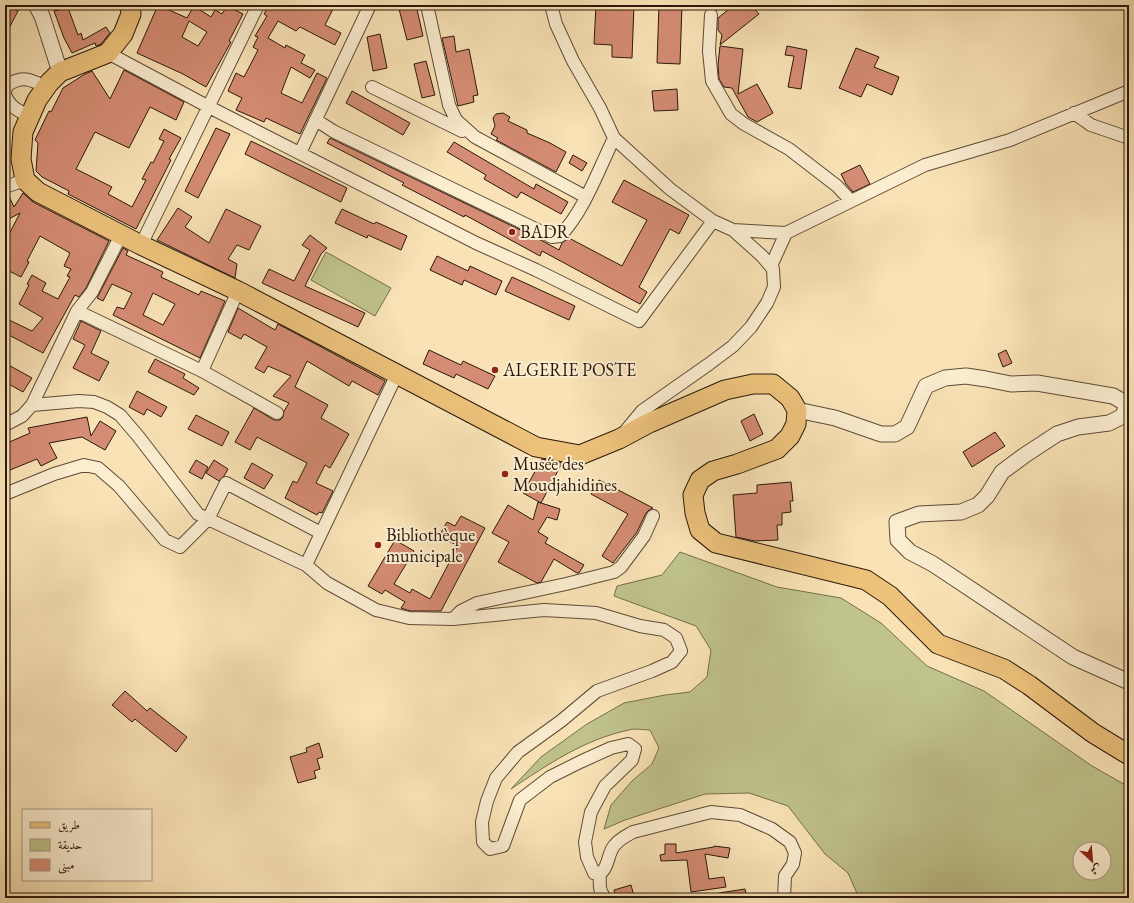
<svg xmlns="http://www.w3.org/2000/svg" width="1134" height="903" font-family="'EB Garamond',Amiri,serif">
  <style>
    .green { fill: #c0c38c; stroke: #756e4c; fill-rule: evenodd }
    .building { fill: #d58c74; stroke: #2a180b; fill-rule: evenodd }
    .lines { fill: none; stroke-linecap: round; stroke-linejoin: round }
    .minor-casing { stroke: #5e4b36; stroke-width: 14 }
    .tertiary-casing { stroke: #5e4b36; stroke-width: 17 }
    .primary-casing { stroke: #2a180b; stroke-width: 21 }
    .minor { stroke: #fbedd0; stroke-width: 12 }
    .tertiary { stroke: #fbedd0; stroke-width: 15 }
    .primary { stroke: #ecc27b; stroke-width: 19 }
    .poi-dot { fill: #8f2418; stroke: #fbedd0; stroke-width: 1.5 }
    .labels { text-anchor: middle; stroke-width: 4; stroke-linejoin: round; paint-order: stroke }
    .poi-label { font-size: 18px; fill: #2a180b; stroke: #fbedd0; text-anchor: start }
  </style>
  <rect width="100%" height="100%" fill="#f9e3b6"/>
  <filter id="stains"><feTurbulence type="fractalNoise" baseFrequency=".005" numOctaves="4"/><feColorMatrix values="0 0 0 0 .2 0 0 0 0 .09 0 0 0 0 .02 0 0 0 .5 -.17"/></filter>
  <radialGradient id="worn" r=".72"><stop offset=".6" stop-color="#630" stop-opacity="0"/><stop offset="1" stop-color="#630" stop-opacity=".3"/></radialGradient>
  <!-- green -->
  <path class="green" d="M326 252 391 288 375 316 311 280Z
    M680 552 777 587 841 598 881 623 927 666 984 691 1092 766 1129 787V898H859L848 873 825 854 788 806 749 793 705 794 625 820 604 829 611 805 632 781 652 764 659 748 650 730C644 730 635 728 629 730 585 739 547 765 511 789L541 757 587 724 624 703 665 695 690 692 707 677 711 650 696 626 614 596 617 586 662 575ZM1080 849H1104V873H1080Z"/>
  <!-- building -->
  <path class="building" d="M5 5 18 11 5 36Z
    M57 5H67L78 35 81 33 83 40 106 27 110 33 101 44 96 46 95 43 72 53 64 38 54 11 59 10Z
    M158 5 187 18 194 6 211 17 215 10 222 14 227 6 243 14 229 41 231 42 206 87 183 74 137 53ZM189 21 207 32 198 46 182 37Z
    M269 5H335L325 25 341 33 335 45 300 27 296 31 278 21 268 38 285 48 286 45 305 55 301 63 315 70 310 78 291 67 281 93 302 103 317 73 327 78 300 134 266 118 264 122 236 110 242 98 228 91 236 73 244 77 258 50 253 47 258 37 255 36 267 16 264 14Z
    M398 5H416L423 36 407 40Z
    M596 5H634L632 58 612 57V45L594 44Z
    M659 5H682L680 64 657 63Z
    M734 5H751L759 14 720 45 722 35 718 30V18Z
    M380 34 387 68 373 71 367 37Z
    M454 36 456 52 469 49 478 95 473 96 474 102 458 106 442 38Z
    M720 46 743 49 738 94 757 84 773 113 757 122 748 117 732 88 724 87 719 79 718 65Z
    M787 46 807 50 801 89 788 87 794 56 785 55Z
    M856 48 879 57 874 67 899 77 892 95 867 84 861 97 839 88Z
    M426 61 435 95 422 98 414 64Z
    M124 70 184 102 176 120 150 107 129 148 95 132 76 169 112 187 108 194 132 207 146 180 142 179 151 162 153 163 164 141 159 139 164 129 181 138 169 159 171 160 136 229 68 194 69 191 42 177 36 171 38 143 35 140 49 111 51 112 63 88 85 74 92 71 110 99Z
    M677 89 678 110 654 111 652 91Z
    M352 91 410 123 403 135 346 103Z
    M503 113 510 117 508 121 527 130V133L550 143 566 152 556 172 496 140 498 138 491 134 495 126 493 118 496 114Z
    M216 128 230 134 198 198 185 191Z
    M330 138 537 238 559 250 562 243 569 238 622 266 647 220 612 202 624 180 689 215 679 234 670 229 639 287 647 292 640 304 542 251 540 256 465 215 464 217 402 185 404 183 327 143Z
    M251 141 347 188 341 202 245 154Z
    M454 142 534 189 536 184 568 202 561 214 521 192 517 198 484 179 486 175 447 152Z
    M573 155 587 163 582 171 569 163Z
    M860 165 870 184 853 192 846 184 841 174Z
    M23 193 33 202 109 241 86 288 79 297 75 295 43 353 5 333V318L32 331 43 318 19 304 29 285 27 284 32 275 46 283 42 291 58 299 70 277 67 276 71 269 64 266 70 253 40 236 27 261 29 262 21 277 5 269V242L20 213 5 221V194H8L14 207Z
    M178 208 192 217 185 227 209 243 226 209 261 226 249 250 237 245 228 259 237 264 235 278 157 240Z
    M342 209 374 224 376 222 407 236 401 250 368 235 367 238 335 223Z
    M310 235 327 248 321 254 305 286 365 313 358 327 262 283 269 269 294 281 310 250 302 245Z
    M123 248 128 251 126 255 163 272 161 277 199 295 201 291 225 301 200 358 113 315 117 307 124 309 132 293 112 284 103 301 97 298ZM153 293 175 304 163 325 143 315Z
    M437 256 468 271 470 266 502 281 496 295 464 280 462 285 430 270Z
    M512 277 575 306 569 320 505 291Z
    M238 308 275 330 278 324 385 381 378 395 352 381 349 386 307 361 295 387 328 405 321 418 349 434 330 468 325 465 316 483 333 491 322 513 319 512 317 515 285 498 293 481 297 483 307 463 257 437 250 450 235 442 254 408 274 420H280L283 417 284 411 289 403 273 396 291 376 268 366 264 373 255 368 267 347 244 334 241 339 228 332Z
    M81 321 101 331 91 353 109 362 99 381 73 368 85 345 73 339Z
    M429 350 461 365 463 361 495 376 488 389 456 374 454 378 423 364Z
    M1006 350 1012 363 1003 367 998 354Z
    M155 359 185 374 183 378 199 388 194 395 148 372Z
    M5 363 32 378 23 392 5 382Z
    M137 391 167 407 161 417 147 409 144 415 129 407Z
    M754 414 763 434 750 441 741 421Z
    M196 415 229 432 222 446 188 429Z
    M87 417 91 436 100 421 116 431 105 450 82 437 49 443 57 458 41 466 37 459 10 470 7 464 5 465V444L30 433 28 428Z
    M995 432 1005 446 972 467 963 452Z
    M542 459 562 463 541 503 523 493Z
    M196 460 208 467 202 479 189 472Z
    M214 460 228 469 224 476 219 481 206 473Z
    M252 463 273 475 264 489 244 478Z
    M599 480 653 508 649 510 646 513 637 532 613 563 602 556 628 514 591 494Z
    M791 482 793 501H790L791 512 782 513V525H777L778 540 755 541 736 537 733 495 757 493V485Z
    M538 502 560 509 557 520 547 517 538 532 548 538 545 543 584 565 579 573H577L554 559 541 582 537 583 498 562 509 542 492 533 508 505 533 520Z
    M461 516 485 528 441 611H410L401 608 405 602 385 590 382 594 368 586 395 540 414 551 394 584 410 593 412 589 430 599 458 546 439 536 447 522 455 526Z
    M125 691 147 711 150 708 187 737 176 752 135 719 132 722 112 705Z
    M319 743 323 757 317 759 320 769 314 771 316 778 298 783 290 757 307 752 306 748Z
    M665 844H676V853L714 847V846L730 848 728 858 705 854 709 879 724 877 726 887 691 892 687 860 661 861 660 855 665 854Z
    M631 885 634 896 626 898H616L614 890Z
    M745 889 747 898H720L719 893Z"/>
  <g class="lines">
    <defs>
      <path id="minor" d="M427 5 449 105 456 120 475 137 586 197
        M551 5 556 24 573 61 600 108 614 138 670 189 713 221 733 230 762 256 773 269 774 287 767 303 751 327 733 346 709 364 642 411 623 434
        M711 15 709 51 712 81 731 114 744 124 789 149 837 186 851 201
        M108 53 209 107 476 243 536 270 639 321 713 221
        M372 87 462 131
        M5 94 6 86C22 75 30 79 46 87
        M5 95C10 107 18 111 30 116
        M1074 113 1091 125 1129 138
        M316 120 333 131 552 237 560 236C584 211 599 169 614 138
        M300 153 370 5
        M5 187 25 180
        M733 230 786 233 771 266
        M786 233 925 165 1010 140 1129 91
        M141 245 258 5
        M77 311 202 371 277 413
        M202 371 238 291
        M32 405 79 401 94 402 107 407 120 415 138 436 198 514 208 519 226 483 321 533
        M5 425 22 416 32 405 77 311 92 292 121 235
        M5 494 54 474 84 465 98 468 119 486 165 540 180 547 208 519 306 565 327 583 376 610 409 618 453 619 544 610 596 613 640 626 664 630 676 638 681 651 672 662 652 671 597 691 561 721 518 752 496 778 487 801 482 822 483 842 490 849 503 846 520 800 550 777 580 762 611 748 628 744 635 749 632 760 605 786 591 812 585 842 587 857 594 873 602 872C609 865 608 853 614 846 619 839 626 836 633 832L711 812 740 815 772 829 790 842 795 853 793 864 785 876 784 898
        M306 565 397 374
        M453 619 461 611 477 603 566 584 614 572 621 567 644 536 653 516
        M600 873C600 883 598 890 605 898"/>
      <path id="tertiary" d="M36 5 42 16 60 72
        M797 410 835 418 881 434H895L907 427 926 386 945 378 966 376 986 379 1011 384 1037 383 1113 396 1127 404 1123 416 1109 423 1078 427 1057 434 1025 455 1002 472 987 496 978 505 961 512 919 514 897 522 898 540 910 552 933 564 1073 657 1129 682"/>
      <path id="primary" d="M130 5 131 14 123 34 108 53 60 72 49 83 37 100 23 132 21 159 25 180 38 192 141 245 238 291 536 447 580 455 619 439 649 423 725 390 753 384H773L790 398 797 410 796 424 790 436 777 449 737 464 713 471 700 480 693 495 695 513 700 530 716 543 866 580 890 596 938 644 1004 669 1029 685 1093 733 1129 755"/>
    </defs>
    <!-- minor casing -->
    <use href="#minor" class="minor-casing"/>
    <!-- tertiary casing -->
    <use href="#tertiary" class="tertiary-casing"/>
    <!-- primary casing -->
    <use href="#primary" class="primary-casing"/>
    <!-- minor -->
    <use href="#minor" class="minor"/>
    <!-- tertiary -->
    <use href="#tertiary" class="tertiary"/>
    <!-- primary -->
    <use href="#primary" class="primary"/>
  </g>
  <!-- markers -->
  <g class="poi-dot">
    <circle cx="512" cy="232" r="4"/>
    <circle cx="495" cy="370" r="4"/>
    <circle cx="505" cy="474" r="4"/>
    <circle cx="378" cy="545" r="4"/>
  </g>
  <g class="labels">
    <!-- poi labels -->
    <g class="poi-label">
      <text x="520" y="238">BADR</text>
      <text x="503" y="376">ALGERIE POSTE</text>
      <text x="513" y="470">Musée des<tspan x="513" dy="21">Moudjahidines</tspan></text>
      <text x="386" y="541">Bibliothèque<tspan x="386" dy="21">municipale</tspan></text>
    </g>
  </g>
  <!-- margin -->
  <rect width="1134" height="903" fill="none" stroke="#f9e3b6" stroke-width="20"/>
  <rect x="6" y="6" width="1122" height="891" fill="none" stroke="#2a180b" stroke-width="2"/>
  <rect x="10" y="10" width="1114" height="883" fill="none" stroke="#2a180b"/>
  <!-- legend -->
  <rect x="22" y="809" width="130" height="72" fill="#fbedd0" stroke="#a79881"/>
  <rect x="30" y="822" width="20" height="6" fill="#ecc27b" stroke="#a79881"/>
  <text x="58" y="829" font-size="12" fill="#2a180b">طريق</text>
  <rect x="30" y="839" width="20" height="12" fill="#c0c38c" stroke="#a79881"/>
  <text x="58" y="849" font-size="12" fill="#2a180b">حديقة</text>
  <rect x="30" y="859" width="20" height="12" fill="#d58c74" stroke="#a79881"/>
  <text x="58" y="869" font-size="12" fill="#2a180b">مبنى</text>
  <!-- north arrow -->
  <g transform="translate(1092 861) rotate(154)"><circle r="19" fill="#fbedd0" stroke="#a79881"/>
  <path d="M0-3L7 15L0 10L-7 15Z" fill="#8f2418"/>
  <text y="-6" font-size="11" font-weight="bold" text-anchor="middle" fill="#2a180b">ش</text>
  </g>
  <rect width="100%" height="100%" filter="url(#stains)"/>
  <rect width="100%" height="100%" fill="url(#worn)"/>
</svg>
